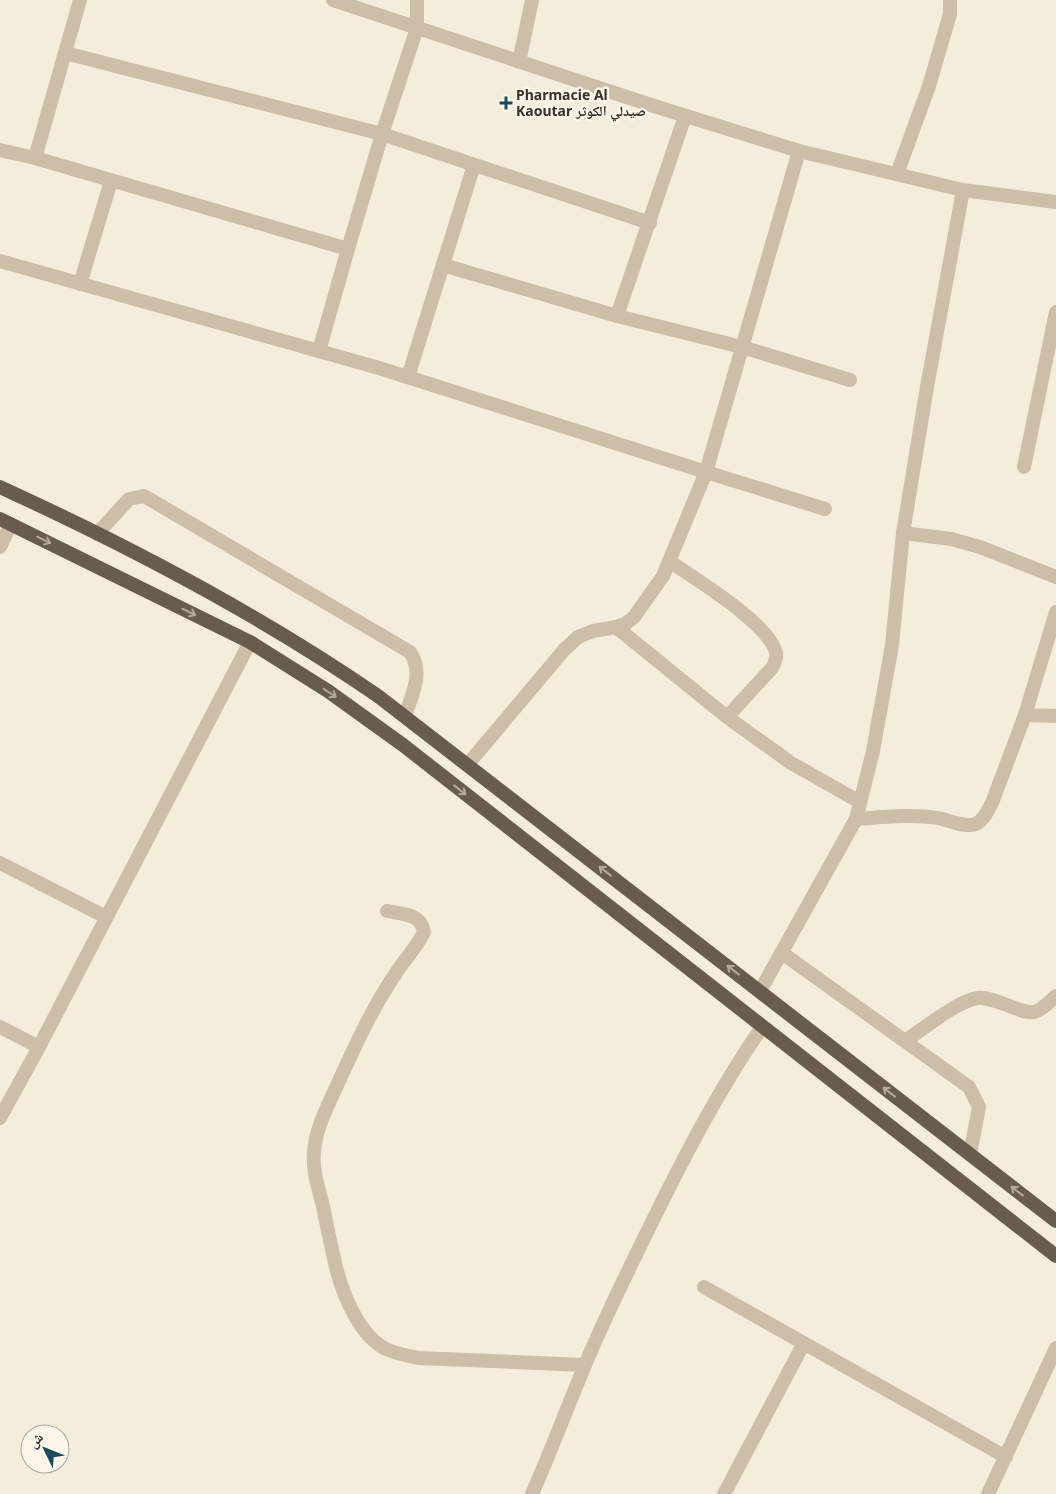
<svg xmlns="http://www.w3.org/2000/svg" width="1056" height="1494" font-family="'Noto Sans','Noto Naskh Arabic',sans-serif">
  <style>
    .lines { fill: none; stroke-linecap: round; stroke-linejoin: round }
    .service { stroke: #cdbfa7; stroke-width: 14 }
    .minor { stroke: #cdbfa7; stroke-width: 14 }
    .trunk { stroke: #6a5c4c; stroke-width: 14 }
    .oneway { stroke: #b2a99a }
    .poi-dot { fill: #1b4c5d; stroke: #fbf6e9; stroke-width: 2 }
    .labels { text-anchor: middle; stroke-width: 5; stroke-linejoin: round; paint-order: stroke }
    .poi-label { font-size: 14px; font-weight: bold; fill: #393028; stroke: #fbf6e9; text-anchor: start }
  </style>
  <rect width="100%" height="100%" fill="#f4eddc"/>
  <g class="lines">
    <!-- service -->
    <path class="service" d="M519 62 532 0
      M897 174 929 86 950 14V0
      M80 284 111 181
      M1024 467 1056 312
      M903 533 951 539 980 547 1056 577
      M97 534 129 499 144 496 410 652C424 673 412 694 405 716
      M0 547 11 524
      M1056 612 1025 715 1056 716
      M856 819C884 817 911 814 938 818 949 820 965 828 976 824 984 820 988 810 992 803L1025 715
      M0 863 106 917
      M387 911C402 914 421 913 424 932 417 947 405 959 396 973 370 1011 352 1053 333 1094 325 1112 315 1132 314 1152 312 1173 320 1191 324 1211 328 1231 332 1251 337 1271 344 1297 360 1336 386 1349 397 1354 408 1356 419 1358L585 1365
      M782 953 969 1087 979 1107 970 1154
      M0 1027 39 1047
      M905 1041C923 1029 959 1000 978 998 994 996 1023 1015 1034 1012 1042 1010 1050 1001 1056 996
      M0 1118 39 1047 250 642
      M704 1287 1006 1457
      M532 1494C551 1451 567 1408 585 1365 605 1317 628 1271 651 1224 684 1157 719 1089 762 1027
      M724 1494 804 1343
      M988 1494 1056 1348"/>
    <!-- minor -->
    <path class="minor" d="M333 0 654 106 799 151 963 190 1056 202
      M65 53 382 134 650 223
      M685 116 617 316 742 347 850 380
      M0 150 35 158 348 249 319 351
      M799 151 706 472 825 509
      M35 158 80 0
      M348 249 382 134 417 28V0
      M0 261 379 368 706 472 663 576 634 617 625 624 616 627 593 631 578 637 564 650 468 764
      M443 265 617 316
      M408 377 474 165
      M669 561C694 578 770 624 776 653 777 659 775 663 772 668L727 717
      M616 627 727 717 791 763 860 802
      M760 991 856 819 873 751 892 645 903 533 927 387 963 190"/>
    <!-- trunk -->
    <path class="trunk" d="M0 487C131 547 259 614 378 696L1056 1221
      M0 519 250 642 328 691 403 745 1056 1256"/>
  </g>
  <!-- one-way arrows -->
  <defs><path id="oneway-shaft" d="M-6 0H5M1.5-3L5.5 0L1.5 3" fill="none" stroke-width="1.6" stroke-linecap="round" stroke-linejoin="round" transform="scale(1.25)"/></defs>
  <g class="oneway">
    <use href="#oneway-shaft" transform="translate(44 540) rotate(26)"/>
    <use href="#oneway-shaft" transform="translate(189 612) rotate(26)"/>
    <use href="#oneway-shaft" transform="translate(330 693) rotate(34)"/>
    <use href="#oneway-shaft" transform="translate(460 790) rotate(38)"/>
    <use href="#oneway-shaft" transform="translate(605 871) rotate(-142)"/>
    <use href="#oneway-shaft" transform="translate(733 970) rotate(-142)"/>
    <use href="#oneway-shaft" transform="translate(889 1092) rotate(-142)"/>
    <use href="#oneway-shaft" transform="translate(1017 1191) rotate(-142)"/>
  </g>
  <!-- markers -->
  <path class="poi-dot" d="M503.5 95.5h5v5h5v5h-5v5h-5v-5h-5v-5h5z"/>
  <g class="labels">
    <!-- poi labels -->
    <g class="poi-label">
      <text x="516" y="100">Pharmacie Al<tspan x="516" dy="16">Kaoutar صيدلي الكوثر</tspan></text>
    </g>
  </g>
  <!-- north arrow -->
  <g transform="translate(45 1449) rotate(313)"><circle r="24" fill="#fbf6e9" stroke="#ada79c"/>
  <path d="M0-4L9 19L0 12L-9 19Z" fill="#1b4c5d"/>
  <text y="-8" font-size="14" font-weight="bold" text-anchor="middle" fill="#393028">ش</text>
  </g>
</svg>
